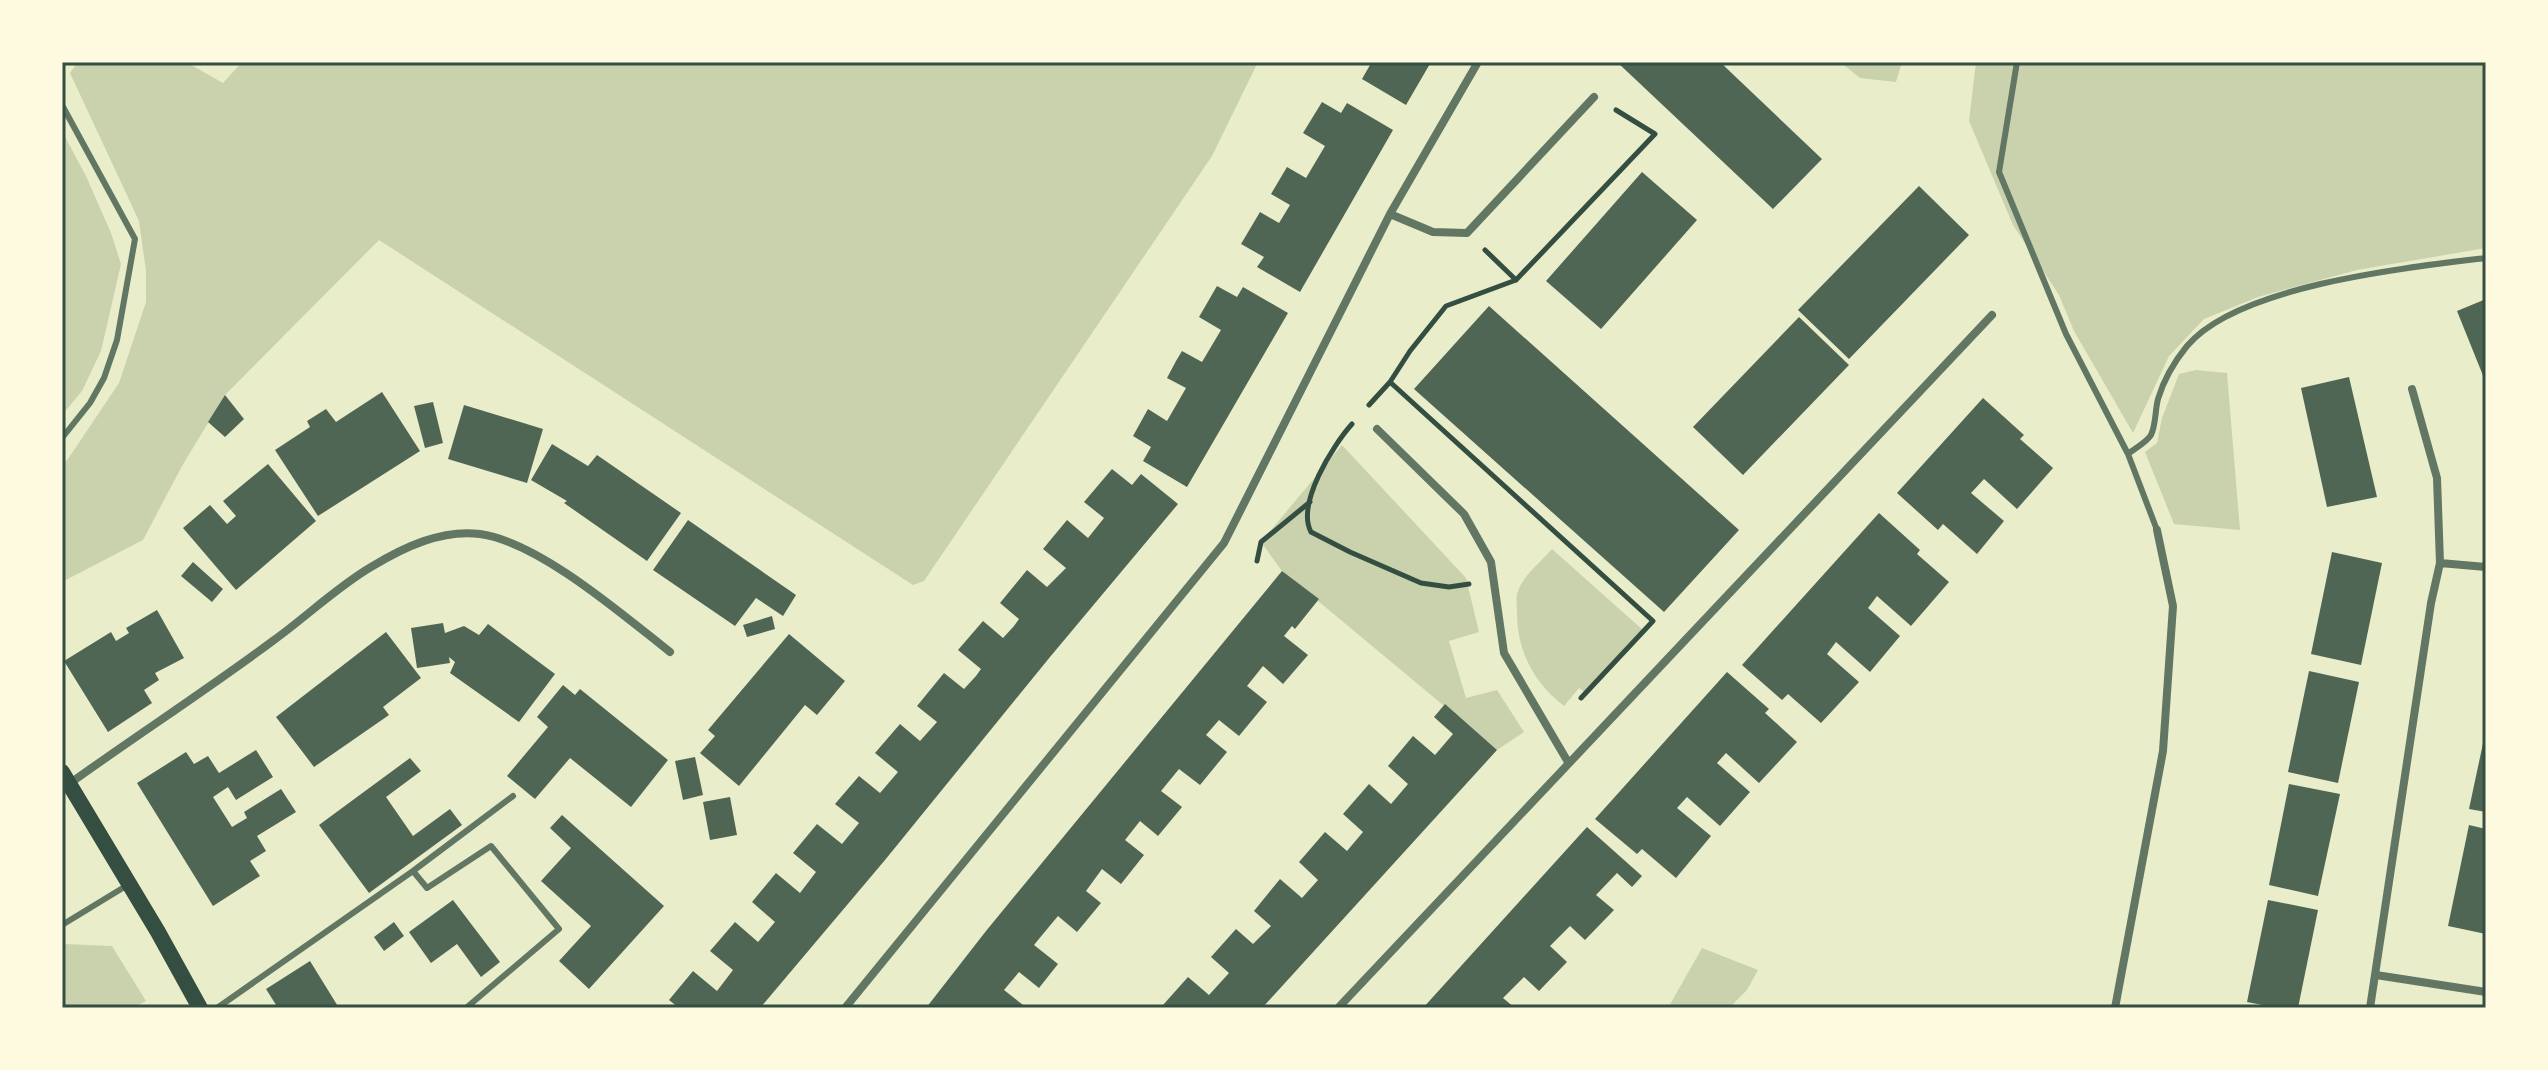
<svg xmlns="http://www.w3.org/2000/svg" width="2548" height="1070" font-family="Bitter,serif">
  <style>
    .green { fill: #cad2ad }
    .building { fill: #4f6655 }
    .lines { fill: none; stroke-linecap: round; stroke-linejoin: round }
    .path { stroke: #344e41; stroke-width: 5 }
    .service { stroke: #617663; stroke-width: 6 }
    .minor { stroke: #617663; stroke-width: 8 }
    .secondary { stroke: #344e41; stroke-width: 16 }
    .neatline { fill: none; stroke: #344e41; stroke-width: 3 }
  </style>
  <rect width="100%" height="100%" fill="#e9edc9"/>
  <!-- green -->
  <path class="green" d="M78 62H186L223 83 242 62H1258L1212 156 924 581 913 585 379 240 225 395 182 466 143 540 62 582V464L68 459 119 383 146 302V271L139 221 70 73Z
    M1840 62H1902L1896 82 1860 78Z
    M1976 62H2486V248L2357 270 2258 297 2204 319 2169 356 2133 433 2074 331 2059 295 2013 225 1969 121Z
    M62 131 86 176 111 233 121 264 101 351 82 391 62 415Z
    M2196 370 2227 373 2240 530 2174 524 2145 452 2157 443 2162 418 2179 374Z
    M1342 445 1466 578 1479 632 1449 641 1466 698 1497 690 1524 732 1497 750 1282 571 1261 542Z
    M1552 549 1644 631 1586 693 1579 688 1564 706C1534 683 1517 651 1517 613 1517 608 1516 600 1517 594 1522 576 1540 563 1552 549Z
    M65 944 112 946 146 1001 133 1008H62V946Z
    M1702 948 1758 970 1747 990 1729 1008H1668Z"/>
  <!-- building -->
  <path class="building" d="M1365 62H1431L1406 105 1362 79 1370 65Z
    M1617 62H1720L1822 159 1773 209Z
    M1322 102 1341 113 1347 103 1393 130 1300 292 1257 267 1264 257 1241 244 1260 212 1279 223 1290 205 1271 194 1287 167 1306 178 1325 146 1303 133Z
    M1642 172 1697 220 1601 329 1546 281Z
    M1919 186 1969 235 1849 359 1798 310Z
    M1217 286 1237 297 1243 287 1288 313 1187 487 1143 461 1151 447 1133 436 1148 409 1167 421 1186 388 1167 378 1176 361 1182 351 1202 362 1221 330 1199 317Z
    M2486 299V383L2457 311Z
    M1489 306 1739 530 1664 612 1414 389Z
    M1799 317 1849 365 1743 475 1693 427Z
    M2349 377 2377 497 2327 507 2301 388Z
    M382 392 420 451 318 516 275 450 310 427 307 421 326 409 336 422Z
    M225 395 244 419 225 437 208 422Z
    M1983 398 2024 435 2020 439 2053 468 2017 509 1984 479 1971 493 2004 521 1977 554 1943 524 1938 530 1897 493Z
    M433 402 443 443 425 448 414 406Z
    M464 405 543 429 527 483 448 459Z
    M552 444 588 466 597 455 681 513 647 561 564 503 567 501 531 480Z
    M268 464 316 521 236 590 183 528 210 505 227 524 236 516 223 501Z
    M1112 469 1132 485 1141 474 1178 504 1050 657 885 860 760 1008H679L669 1000 693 971 717 991 733 970 710 951 735 922 758 942 775 922 752 902 776 873 800 893 816 872 793 853 817 824 842 844 859 823 835 804 859 776 880 793 898 772 875 753 900 724 920 741 937 722 917 706 944 673 964 689 976 676 981 669 958 650 983 621 1003 638 1014 626 1019 619 1000 603 1027 570 1047 587 1066 568 1043 549 1067 520 1088 538 1104 518 1084 502Z
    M1879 513 1920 550 1917 554 1949 582 1911 626 1877 596 1868 608 1900 636 1870 672 1836 642 1827 654 1859 682 1821 723 1788 694 1782 700 1742 665Z
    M688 520 796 595 783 616 756 598 735 626 653 570Z
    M2332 552 2382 563 2361 665 2311 654Z
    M193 562 223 589 212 602 181 576Z
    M1282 571 1319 599 1295 629 1292 626 1284 636 1308 655 1283 684 1263 666 1247 686 1267 702 1239 736 1219 720 1206 735 1227 752 1200 785 1179 769 1161 791 1182 807 1158 836 1140 821 1125 840 1144 855 1121 884 1102 869 1086 891 1101 903 1077 932 1058 916 1043 934 1034 945 1058 964 1039 988 1019 972 1004 990 1023 1005 1021 1008H926L986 931Z
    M157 610 184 658 155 673 159 680 144 690 152 703 108 732 64 661 111 632 116 641 129 633 126 628Z
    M772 616 775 629 747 637 743 625Z
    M443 623 445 633 464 626 479 635 488 624 555 674 519 722 450 673 455 662 449 657 450 663 417 668 411 628Z
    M386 632 421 678 383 707 389 715 314 767 276 717Z
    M789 634 845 681 817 715 805 705 739 786 700 753 715 736 708 730Z
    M2309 671 2359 682 2338 783 2288 772Z
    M1727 672 1769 709 1765 713 1797 742 1759 783 1726 753 1717 763 1750 792 1720 826 1687 797 1677 808 1711 836 1676 878 1642 849 1637 854 1595 819Z
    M563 685 575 695 580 689 668 760 631 807 570 758 535 799 507 776 548 727 537 717Z
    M1445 704 1497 750 1274 995 1262 1008H1167L1163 1005 1188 977 1209 995 1229 973 1211 957 1236 929 1253 944 1271 926 1254 911 1280 879 1302 898 1318 880 1299 862 1325 832 1347 851 1363 832 1343 814 1369 784 1391 804 1408 784 1388 766 1413 736 1435 755 1453 734 1434 717Z
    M2485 734H2486V812L2469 809Z
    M256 750 273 777 236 800 228 787 213 797 232 827 247 818 244 812 281 789 296 812 257 836 266 851 250 861 260 876 213 906 137 783 186 752 194 764 208 756 219 773Z
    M695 757 703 795 683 800 675 761Z
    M410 758 421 771 386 797 413 836 450 809 462 825 369 893 319 825Z
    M2289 784 2340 794 2318 896 2269 885Z
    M730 797 737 835 710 840 703 802Z
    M562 815 664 906 589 989 559 961 591 926 541 881 571 848 550 828Z
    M2469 825 2486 829V934L2448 926Z
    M1587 827 1642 876 1632 887 1617 873 1596 895 1614 910 1585 940 1570 926 1550 946 1567 962 1539 991 1524 977 1503 998 1515 1008H1423Z
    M453 900 500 962 481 977 457 944 431 963 409 932Z
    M2268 900 2318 910 2298 1008H2278L2247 1002Z
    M394 922 404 936 384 951 374 937Z
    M310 961 339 1008H278L266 989Z"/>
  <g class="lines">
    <!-- path -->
    <path class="path" d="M1485 250 1516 280
      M1369 405 1390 382
      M1352 424C1333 445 1296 504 1311 532L1350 552 1421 583 1449 587 1469 584
      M1257 561 1261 542 1310 502
      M1581 698 1653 621 1390 382 1410 351 1446 306 1516 280 1655 134 1616 110"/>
    <!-- service -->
    <path class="service" d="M2017 62 1999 172 2066 334 2128 454 2157 530
      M62 105 135 239 117 340 104 378 90 403 62 438
      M2128 454C2134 449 2147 442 2151 435 2156 425 2155 410 2158 399 2164 379 2174 362 2187 346 2238 285 2410 267 2486 258
      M413 871 427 888 491 846 559 929 466 1008
      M62 925 126 886
      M217 1008 413 871 513 796"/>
    <!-- minor -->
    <path class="minor" d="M1390 214 1433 232 1467 233 1594 97
      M1377 429 1464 514 1491 562 1504 653 1568 762
      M2440 563 2486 567
      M69 784C137 735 207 690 274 640 306 617 337 587 371 567 404 547 442 529 480 534 539 542 623 615 670 652
      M2376 975 2486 992
      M845 1008 1224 543 1390 214 1478 62
      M1338 1008 1992 315
      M2115 1008 2163 751 2173 606 2157 530
      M2370 1008 2431 603 2440 563 2437 478 2412 389"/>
    <!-- secondary -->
    <path class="secondary" d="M62 772 158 932 200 1008"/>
  </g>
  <!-- border -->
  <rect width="2548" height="1070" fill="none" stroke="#fefae0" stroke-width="128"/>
  <rect x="64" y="64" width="2420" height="942" class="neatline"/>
</svg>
